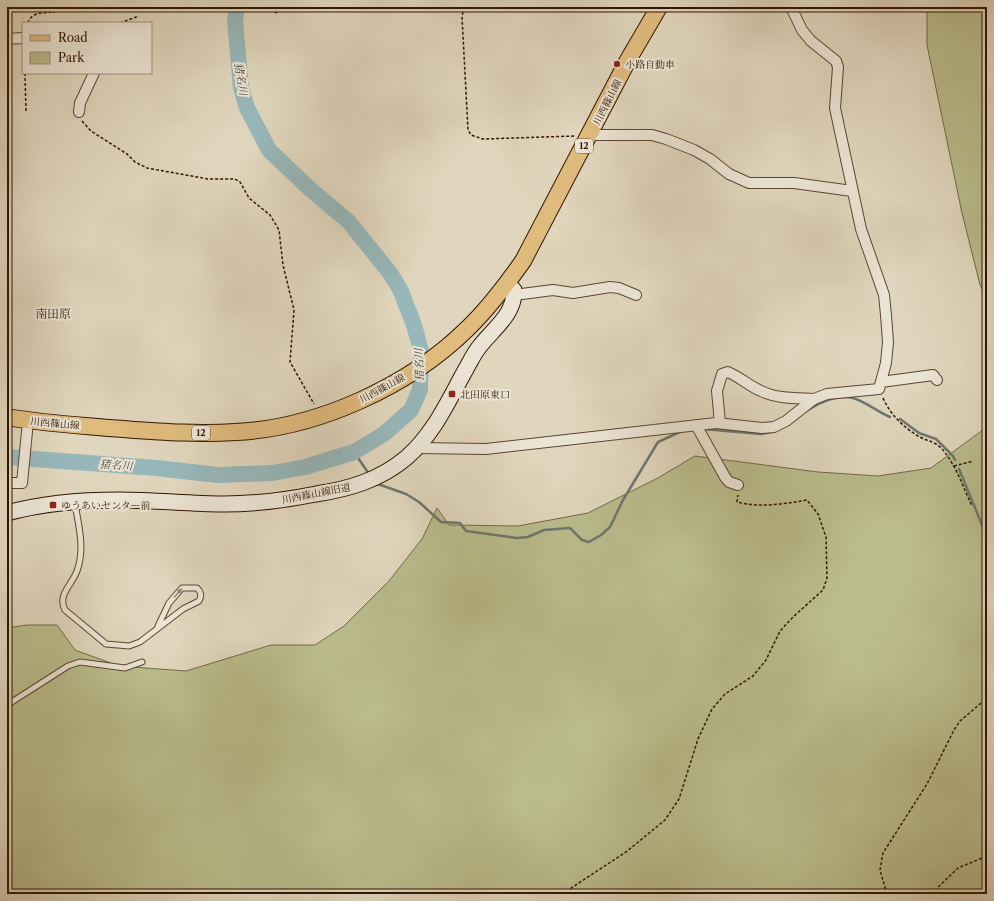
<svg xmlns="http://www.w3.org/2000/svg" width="994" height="901" font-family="'Libre Caslon Text','Noto Serif JP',serif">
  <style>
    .green { fill: #babc8c; stroke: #756847 }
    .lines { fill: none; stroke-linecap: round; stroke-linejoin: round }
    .stream { stroke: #6e7670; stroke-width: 2.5 }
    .river { stroke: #97b7ba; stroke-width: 16 }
    .lane-casing { stroke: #5c4531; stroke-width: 7 }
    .street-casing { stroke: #5c4531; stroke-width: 12 }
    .secondary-casing { stroke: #301502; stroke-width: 17 }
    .primary-casing { stroke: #301502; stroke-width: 18 }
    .path { stroke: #301502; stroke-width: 1.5; stroke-dasharray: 3 2; stroke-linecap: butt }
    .lane { stroke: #ebe4d4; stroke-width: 5 }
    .street { stroke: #ebe4d4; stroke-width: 10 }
    .secondary { stroke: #ebe4d4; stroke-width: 15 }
    .primary { stroke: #e0bb7e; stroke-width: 16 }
    .oneway { fill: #978776 }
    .poi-dot { fill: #8f2418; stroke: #ebe4d4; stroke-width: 1.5 }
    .labels { text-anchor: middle; stroke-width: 4; stroke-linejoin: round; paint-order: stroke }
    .shield { fill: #ebe4d4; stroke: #685341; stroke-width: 1 }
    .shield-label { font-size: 9px; font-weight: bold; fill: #301502 }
    .poi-label { font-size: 10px; fill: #301502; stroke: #ebe4d4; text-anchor: start }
    .street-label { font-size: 10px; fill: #301502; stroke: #ebe4d4 }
    .water-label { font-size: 11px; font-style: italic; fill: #544e42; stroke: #ebe4d4 }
    .quarter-label { font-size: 12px; fill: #301502; stroke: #ebe4d4 }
  </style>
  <rect width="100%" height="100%" fill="#e0d6bd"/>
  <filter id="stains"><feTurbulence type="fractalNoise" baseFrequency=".005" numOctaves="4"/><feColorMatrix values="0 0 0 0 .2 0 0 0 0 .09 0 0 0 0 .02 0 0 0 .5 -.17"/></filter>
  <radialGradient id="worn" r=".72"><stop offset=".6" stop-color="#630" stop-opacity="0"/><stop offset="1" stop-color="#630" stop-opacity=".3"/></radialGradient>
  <!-- green -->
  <path class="green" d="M927 7H987V298L980 285 962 213 927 45Z
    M987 427V894H7V628L27 625H57L75 650 119 666 186 671 271 645H315L344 626 389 581 422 539 437 508 449 525 518 526 588 513 656 479 695 456 818 472 878 476 931 468Z"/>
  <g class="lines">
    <!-- stream -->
    <path class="stream" d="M808 410C820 402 838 394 853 398 866 402 878 412 890 417
      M900 419 919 433 936 439 953 456 955 460
      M703 429 761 434 772 432
      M354 452 369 474
      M959 469 987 537
      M375 483 406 494 419 502 441 522 460 523 466 531 517 538 528 537 544 530 570 528 582 540 589 542 601 535 610 527 623 500 658 442 680 432"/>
    <!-- river -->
    <path class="river" d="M7 457 156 468 218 475 272 473 305 467 354 452 384 434 411 410 420 390 421 351 414 325 400 289 390 273 349 222 310 189 269 150 247 108 241 88 235 21 237 7"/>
    <defs>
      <path id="lane" d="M75 504C79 527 85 549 77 571 72 585 57 595 65 610L106 644 129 646 140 642 183 609 199 601C202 595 201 592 197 588H182L169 603 158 626
        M7 705 68 666 80 662 125 668 142 662"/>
      <path id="street" d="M7 39 23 38
        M79 112 80 103 94 73
        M590 135H652L666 139 694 150 710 159 729 174 749 183H794L852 191
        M514 295 553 290 573 293 610 287 619 288 636 295
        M881 382 933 375 937 380
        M720 423 717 391 722 374 728 372C740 377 749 386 761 391 777 399 796 398 814 399
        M696 425 725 477 729 482 738 485
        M416 448 486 449 716 423 762 428 774 427 786 421 814 399 827 394 879 389 886 363 888 342 886 315 884 295 861 229 835 108 838 67 836 61 811 41 802 30 791 7
        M7 483H22L28 421"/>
      <path id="secondary" d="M7 513C43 503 83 500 120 500 155 500 190 504 224 504 255 504 286 500 316 494 349 489 380 480 406 458 434 434 448 401 466 369 470 362 474 353 480 346 494 328 515 314 514 290L507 283"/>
      <path id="primary" d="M7 417C41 423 75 425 109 428 152 431 194 435 236 432 318 428 409 386 467 329 488 309 506 285 523 261L628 60 659 7"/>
    </defs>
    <!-- lane casing -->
    <use href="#lane" class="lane-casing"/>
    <!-- street casing -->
    <use href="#street" class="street-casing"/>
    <!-- secondary casing -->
    <use href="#secondary" class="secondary-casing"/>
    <!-- primary casing -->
    <use href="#primary" class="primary-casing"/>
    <!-- path -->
    <path class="path" d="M464 7 462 17 468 130 471 135 483 139 575 136
      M275 13 287 7
      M28 23C32 11 44 13 55 12
      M120 23 139 16
      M25 73 26 112
      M82 121 91 131 127 154 135 162 147 168 208 179H235L240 182 249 198 270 215 279 230 283 265 294 310 290 362 314 404
      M883 398C890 414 903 427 918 436 926 441 935 441 942 449 956 465 963 487 972 506
      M954 466 973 461
      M562 894 626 852 665 820 679 799 698 739 712 709 725 694 753 676 766 660 780 631 793 617 823 590 827 578 826 537 818 514 807 500C783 504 761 508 737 502L738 495
      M887 894 880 870 883 853 927 784 954 730 960 721 987 698
      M931 894 958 868 987 856
      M983 894 987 891"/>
    <!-- lane -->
    <use href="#lane" class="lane"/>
    <!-- street -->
    <use href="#street" class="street"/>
    <!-- secondary -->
    <use href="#secondary" class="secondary"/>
    <!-- primary -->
    <use href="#primary" class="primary"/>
  </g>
  <!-- one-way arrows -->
  <defs><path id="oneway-solid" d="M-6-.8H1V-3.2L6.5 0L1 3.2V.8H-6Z"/></defs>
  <use class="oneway" href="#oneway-solid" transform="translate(178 593) rotate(-49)"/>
  <!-- markers -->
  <g class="poi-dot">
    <circle cx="617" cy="64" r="4"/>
    <rect x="448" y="390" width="8" height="8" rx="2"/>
    <rect x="49" y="501" width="8" height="8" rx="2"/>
  </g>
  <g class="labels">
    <!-- shield labels -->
    <g class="shield">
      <rect x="575" y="139" width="18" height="14" rx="3"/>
      <rect x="192" y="426" width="18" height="14" rx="3"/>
    </g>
    <g class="shield-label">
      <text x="584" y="149">12</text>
      <text x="201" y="436">12</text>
    </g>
    <!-- poi labels -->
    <g class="poi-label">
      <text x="625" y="68">小路自動車</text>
      <text x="460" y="398">北田原東口</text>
      <text x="61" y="509">ゆうあいセンター前</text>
    </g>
    <!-- street labels -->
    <g class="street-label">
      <text transform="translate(607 102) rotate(-63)" y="4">川西篠山線</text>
      <text transform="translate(382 388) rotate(-29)" y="4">川西篠山線</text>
      <text transform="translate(55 423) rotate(5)" y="4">川西篠山線</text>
      <text transform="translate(316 493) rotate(-11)" y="4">川西篠山線旧道</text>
    </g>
    <!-- water labels -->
    <g class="water-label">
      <text transform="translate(241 79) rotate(81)" y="4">猪名川</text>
      <text transform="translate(419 365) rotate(-92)" y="4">猪名川</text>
      <text transform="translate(116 465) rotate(4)" y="4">猪名川</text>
    </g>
    <!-- quarter labels -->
    <g class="quarter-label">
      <text x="53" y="318">南田原</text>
    </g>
  </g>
  <!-- margin -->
  <rect width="994" height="901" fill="none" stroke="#e0d6bd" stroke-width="24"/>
  <rect x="8" y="8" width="978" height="885" fill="none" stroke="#301502" stroke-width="2"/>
  <rect x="12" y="12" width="970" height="877" fill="none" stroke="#301502"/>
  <!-- legend -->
  <rect x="22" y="22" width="130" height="52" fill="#ebe4d4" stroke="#a09180"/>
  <rect x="30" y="35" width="20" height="6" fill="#e0bb7e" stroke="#a09180"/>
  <text x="58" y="42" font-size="12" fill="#301502">Road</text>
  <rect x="30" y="52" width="20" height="12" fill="#babc8c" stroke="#a09180"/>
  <text x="58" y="62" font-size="12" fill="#301502">Park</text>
  <rect width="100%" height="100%" filter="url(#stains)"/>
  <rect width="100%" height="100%" fill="url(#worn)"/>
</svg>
